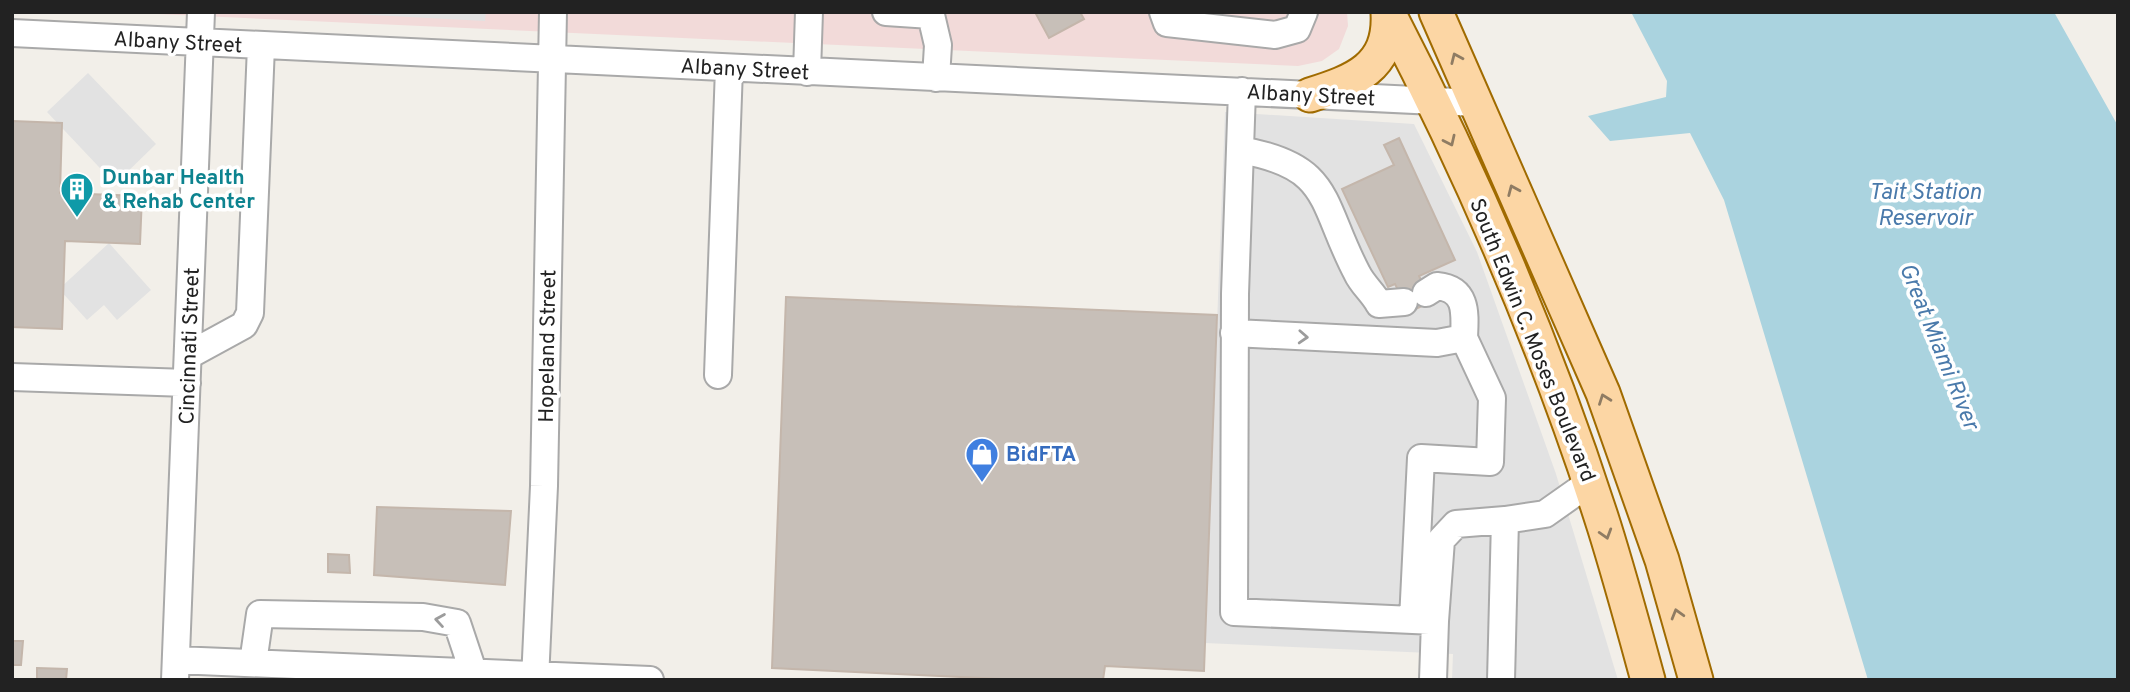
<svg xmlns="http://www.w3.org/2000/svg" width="2130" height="692" font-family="Overpass,sans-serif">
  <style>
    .commercial { fill: #f2dad9 }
    .parking { fill: #e2e2e2 }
    .water { fill: #aad3df }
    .building { fill: #c7bfb8; stroke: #c4b6ab; stroke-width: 2 }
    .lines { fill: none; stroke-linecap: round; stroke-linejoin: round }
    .minor-casing { stroke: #a9a9a9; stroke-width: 30 }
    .major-casing { stroke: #a06b00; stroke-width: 37 }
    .minor { stroke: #fff; stroke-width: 26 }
    .major { stroke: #fcd6a4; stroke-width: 33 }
    .oneway { stroke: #8f7c63 }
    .oneway2 { stroke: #9c9c9c }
    .labels { text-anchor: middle; stroke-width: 7; stroke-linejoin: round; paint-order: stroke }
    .street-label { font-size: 21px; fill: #222; stroke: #fff }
    .culture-label { font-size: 21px; font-weight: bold; fill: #0d838f; stroke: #fff; text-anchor: start }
    .shop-label { font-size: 21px; font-weight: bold; fill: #366cbe; stroke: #fff; text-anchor: start }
    .water-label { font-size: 23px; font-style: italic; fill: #4a7aab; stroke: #fff }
  </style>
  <rect width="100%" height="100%" fill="#f2efe9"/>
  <!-- commercial -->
  <path class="commercial" d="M114 12H1347L1348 26 1339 49 1322 61 1298 66Z"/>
  <!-- parking -->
  <path class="parking" d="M315 12H486L485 21Z
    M88 73 156 144 115 184 47 112Z
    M1225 112 1414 124 1477 252 1556 474 1618 680H1452L1453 654 1205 643Z
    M109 243 151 290 117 320 104 305 87 320 59 289Z"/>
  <!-- water -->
  <path class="water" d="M1631 12H2054L2118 126V680H1868L1724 200 1690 133 1610 141 1588 116 1666 97 1667 81Z"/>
  <!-- building -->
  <path class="building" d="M1035 12H1080L1084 19 1049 38Z
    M12 121 62 123 60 193 142 196 140 244 65 241 62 329 12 327Z
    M1399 138 1455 260 1419 276 1431 302 1409 312 1395 284 1388 287 1342 189 1394 165 1384 145Z
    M786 297 1217 315 1204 671 1105 666 1103 680H1023L772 668Z
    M377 507 511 511 505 585 374 575Z
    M328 554 349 555 350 573 328 572Z
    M12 641H23L21 665H12Z
    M37 668 67 669 66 680H37Z"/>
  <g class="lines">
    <defs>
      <path id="minor" d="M886 12 931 15 938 45 936 78
        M1163 12 1167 23 1275 35 1297 29 1304 12
        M12 33 1477 103
        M807 72 809 12
        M1242 91 1235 294 1234 612 1435 621 1441 540 1456 524 1505 520
        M1240 150C1333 166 1320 203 1357 273 1362 284 1373 293 1379 304L1404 302
        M1234 333 1437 343 1464 338C1465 314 1468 289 1437 286L1426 293
        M189 355 244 325 250 313 261 46
        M718 375 729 68
        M12 377 187 383
        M1413 620 1421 458 1490 462 1492 398 1464 338
        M176 660 650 680
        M253 663 260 614 423 617 457 623 473 671
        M175 680 201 12
        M535 680 544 486 553 12
        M1433 680 1435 621
        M1501 680 1505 520 1545 514 1589 483"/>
      <path id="major" d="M1388 12C1473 176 1548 350 1604 526 1620 577 1634 629 1648 680
        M1436 12 1603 393 1662 560 1696 680
        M1310 95C1354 81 1391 68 1388 13"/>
    </defs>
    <!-- minor casing -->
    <use href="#minor" class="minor-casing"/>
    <!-- major casing -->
    <use href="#major" class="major-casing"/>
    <!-- minor -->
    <use href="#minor" class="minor"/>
    <!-- major -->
    <use href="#major" class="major"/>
  </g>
  <!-- one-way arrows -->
  <defs><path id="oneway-chevron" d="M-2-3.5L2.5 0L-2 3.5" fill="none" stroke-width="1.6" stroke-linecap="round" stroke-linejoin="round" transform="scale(1.75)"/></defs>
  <g class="oneway">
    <use href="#oneway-chevron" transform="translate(1456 58) rotate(-114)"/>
    <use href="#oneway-chevron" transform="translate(1450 141) rotate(65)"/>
    <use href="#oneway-chevron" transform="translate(1513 190) rotate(-113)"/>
    <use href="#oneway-chevron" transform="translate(1604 399) rotate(-110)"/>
    <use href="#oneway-chevron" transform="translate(1606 534) rotate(73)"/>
    <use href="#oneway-chevron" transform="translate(1677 614) rotate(-106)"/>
  </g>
  <g class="oneway2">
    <use href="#oneway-chevron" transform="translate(1303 337) rotate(3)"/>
    <use href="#oneway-chevron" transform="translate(440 620) rotate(-171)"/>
  </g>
  <!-- icons -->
  <defs>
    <symbol id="building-pin" viewBox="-11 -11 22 30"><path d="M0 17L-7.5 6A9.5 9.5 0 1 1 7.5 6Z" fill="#0f9aa8" stroke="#fff"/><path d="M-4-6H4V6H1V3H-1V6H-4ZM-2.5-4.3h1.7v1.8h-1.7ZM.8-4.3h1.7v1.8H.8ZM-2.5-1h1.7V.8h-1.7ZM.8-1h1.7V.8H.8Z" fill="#fff"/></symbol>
    <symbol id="shop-pin" viewBox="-11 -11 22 30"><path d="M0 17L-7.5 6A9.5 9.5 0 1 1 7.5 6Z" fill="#3f7fe0" stroke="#fff"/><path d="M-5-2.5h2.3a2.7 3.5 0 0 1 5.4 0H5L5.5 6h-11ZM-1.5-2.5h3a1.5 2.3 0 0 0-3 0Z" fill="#fff"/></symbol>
  </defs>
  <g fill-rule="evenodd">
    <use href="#building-pin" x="58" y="170" width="38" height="52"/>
    <use href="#shop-pin" x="963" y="435" width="38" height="52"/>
  </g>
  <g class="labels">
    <!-- street labels -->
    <g class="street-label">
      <text transform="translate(178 42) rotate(3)" y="7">Albany Street</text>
      <text transform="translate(745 69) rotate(3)" y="7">Albany Street</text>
      <text transform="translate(1311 95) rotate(3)" y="7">Albany Street</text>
      <text transform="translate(1533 340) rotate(68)" y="7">South Edwin C. Moses Boulevard</text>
      <text transform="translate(189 346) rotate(-88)" y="7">Cincinnati Street</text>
      <text transform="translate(547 346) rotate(-89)" y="7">Hopeland Street</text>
    </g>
    <!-- culture labels -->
    <g class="culture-label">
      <text x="102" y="184">Dunbar Health<tspan x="102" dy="24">&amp; Rehab Center</tspan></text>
    </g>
    <!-- shop labels -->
    <g class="shop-label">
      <text x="1006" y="461">BidFTA</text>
    </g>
    <!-- water labels -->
    <g class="water-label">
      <text x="1925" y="199">Tait Station<tspan x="1925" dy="26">Reservoir</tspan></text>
      <text transform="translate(1940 346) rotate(68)" y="8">Great Miami River</text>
    </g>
  </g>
  <!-- border -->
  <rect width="2130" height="692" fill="none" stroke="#222222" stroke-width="28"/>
</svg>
